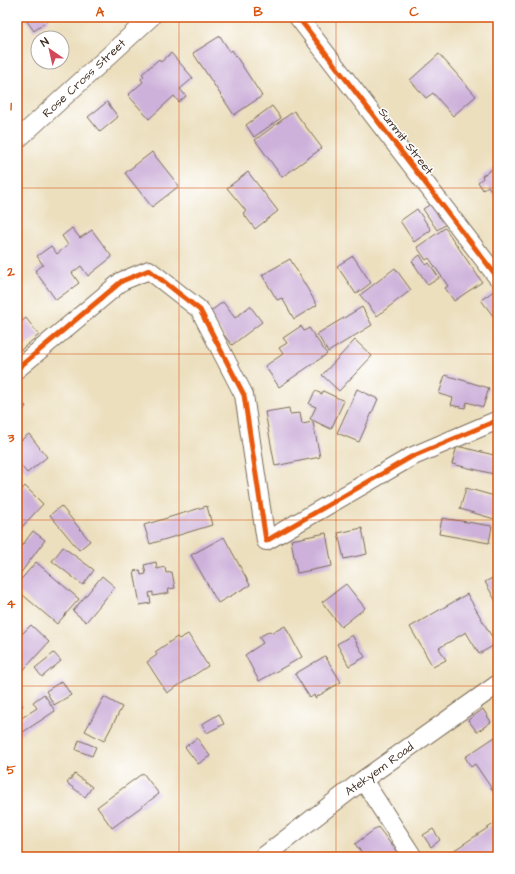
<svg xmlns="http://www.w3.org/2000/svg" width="515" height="874" font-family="'Architects Daughter',sans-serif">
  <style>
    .building { fill: #cdb1da }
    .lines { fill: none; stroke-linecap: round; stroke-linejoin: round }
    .minor-casing { stroke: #796956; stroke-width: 20 }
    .minor { stroke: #fff; stroke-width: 18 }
    .cycleway-casing { stroke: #fff; stroke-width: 8 }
    .cycleway { stroke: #e8590c; stroke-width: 5 }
    .grid { fill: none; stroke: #d7540e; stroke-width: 1; stroke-opacity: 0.55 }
    .labels { text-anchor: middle; stroke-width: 3; stroke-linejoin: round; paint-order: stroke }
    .street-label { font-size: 12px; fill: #3b2a1e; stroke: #fff }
    .neatline { fill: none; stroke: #d7540e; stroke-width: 1.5 }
    .grid-label { font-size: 13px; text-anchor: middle; font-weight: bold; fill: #d7540e }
  </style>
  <rect width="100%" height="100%" fill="#fff"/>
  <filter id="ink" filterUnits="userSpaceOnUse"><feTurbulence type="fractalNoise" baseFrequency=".025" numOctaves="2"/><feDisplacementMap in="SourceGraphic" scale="8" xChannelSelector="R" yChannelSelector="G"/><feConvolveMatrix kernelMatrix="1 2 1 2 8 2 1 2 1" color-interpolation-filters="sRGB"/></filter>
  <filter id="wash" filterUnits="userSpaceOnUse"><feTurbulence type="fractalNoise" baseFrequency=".012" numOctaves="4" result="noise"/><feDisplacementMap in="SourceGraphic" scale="16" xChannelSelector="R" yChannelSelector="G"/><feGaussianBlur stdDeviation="0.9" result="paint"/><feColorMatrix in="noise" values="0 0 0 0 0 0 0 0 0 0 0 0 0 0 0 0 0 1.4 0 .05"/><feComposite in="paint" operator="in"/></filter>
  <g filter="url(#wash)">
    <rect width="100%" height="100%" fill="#ecdfbe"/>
    <g id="blocks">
      <!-- building -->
      <path class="building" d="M24 17H46L49 20 34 31Z
        M220 36 230 52 232 50 262 96 234 115 193 53Z
        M171 53 193 78 180 89 186 96 179 102 174 96 149 119 128 95 143 82 141 79 144 76 142 74 159 59 161 62Z
        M439 54 476 96 453 116 433 93 426 98 410 80Z
        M107 102 118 117 100 132 88 117Z
        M272 106 281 118 254 137 246 125Z
        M294 111 322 148 282 177 255 140Z
        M152 152 179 186 152 207 125 173Z
        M498 165V202L488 186 483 190 478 182 483 178 482 176Z
        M248 172 278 211 255 229 243 213 246 211 227 188Z
        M434 202 448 223 437 230 423 209Z
        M417 209 431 230 414 242 400 221Z
        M72 228 80 238 92 230 112 257 88 276 81 266 72 273 79 283 56 300 35 271 43 265 37 256 51 246 57 254 68 245 62 236Z
        M445 228 482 282 454 301 445 288 448 286 429 258 426 260 417 247Z
        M420 255 426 265 429 263 439 278 428 285 412 261Z
        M353 256 371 283 356 294 337 266Z
        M290 259 317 305 294 319 282 298 277 300 262 275Z
        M395 268 411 290 377 316 360 295Z
        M498 288V321H497L481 300Z
        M223 302 235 318 250 306 262 322 232 345 207 314Z
        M362 307 372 325 328 352 317 334Z
        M26 318 39 335 17 353V325Z
        M301 326 304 331 309 328 327 354 279 387 265 366 283 354 279 348 287 343 283 338Z
        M355 340 372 356 339 391 322 375Z
        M445 375 489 388 483 407 467 402 465 408 451 405 453 398 439 394Z
        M357 389 378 399 359 442 337 433Z
        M315 391 322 394 323 391 344 401 331 429 310 419 316 407 309 404Z
        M17 400 26 406 17 420Z
        M289 408 290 414 300 413 302 424 313 422 320 457 275 466 265 412Z
        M29 434 47 457 27 473 17 461V443Z
        M457 446 498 456V475L452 464Z
        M25 486 43 504 21 528 17 525V495Z
        M466 488 498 497V520L460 509Z
        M61 506 90 541 79 550 50 515Z
        M207 506 212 525 150 544 144 525Z
        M442 518 492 526 489 543 439 534Z
        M362 528 367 554 344 559 338 533Z
        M33 531 45 540 17 578V552Z
        M326 533 332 566 297 573 291 540Z
        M224 537 250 585 218 603 191 555Z
        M63 547 94 570 83 585 52 561Z
        M36 562 79 599 57 624 17 590V584Z
        M156 562 157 569 165 567 166 573 172 572 175 588 168 589 169 593 153 596V592L149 593 151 603 140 605 134 571 140 570 141 575 146 574 144 565Z
        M498 575V605L485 582Z
        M102 576 115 587 86 622 73 611Z
        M346 584 365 608 341 627 322 602Z
        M467 594 496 644 479 654 466 632 439 648 446 660 433 667 410 627Z
        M31 625 49 642 17 677V639Z
        M285 626 302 657 259 681 245 655 263 643 259 637 270 631 272 633Z
        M188 634 208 666 167 693 147 662 157 655 155 652 177 637 179 639Z
        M352 635 365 657 349 666 337 644Z
        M54 653 61 661 42 677 35 668Z
        M325 656 341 682 315 698 314 695 310 698 295 674Z
        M62 681 71 695 54 705 46 691Z
        M44 694 55 711 17 736V721L37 708 33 702Z
        M17 697 23 706 17 710Z
        M104 697 122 707 104 741 85 731Z
        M483 709 491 722 477 732 468 720Z
        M219 714 224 724 207 733 202 724Z
        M498 735V793L496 795 475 764 471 767 465 757Z
        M197 738 210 756 198 764 185 747Z
        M79 740 96 747 92 756 76 750Z
        M143 773 159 794 112 828 97 807Z
        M75 774 92 787 85 797 67 783Z
        M498 821V857H449L447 855Z
        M378 827 400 856 399 857H365L355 844Z
        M433 829 440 840 431 847 423 835Z"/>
    </g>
  </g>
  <g filter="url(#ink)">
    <use href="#blocks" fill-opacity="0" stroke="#796956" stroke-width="1"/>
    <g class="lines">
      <defs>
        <path id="minor" d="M298 17 498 278
          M17 140 151 17
          M17 369 122 281 149 270 200 310 244 395 266 541 411 457 498 420
          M363 780 413 857
          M263 857 363 780 498 684"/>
      </defs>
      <!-- minor casing -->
      <use href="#minor" class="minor-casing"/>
      <!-- minor -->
      <use href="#minor" class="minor"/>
      <defs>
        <path id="cycleway" d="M298 17 498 278
          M17 369 122 281 149 270 200 310 244 395 266 541 411 457 498 420"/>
      </defs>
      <!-- cycleway casing -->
      <use href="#cycleway" class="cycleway-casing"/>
      <!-- cycleway -->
      <use href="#cycleway" class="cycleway"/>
    </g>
  </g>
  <!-- grid -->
  <path class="grid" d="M179 17V857M336 17V857M17 188H498M17 354H498M17 520H498M17 686H498"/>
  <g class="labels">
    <!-- street labels -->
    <g class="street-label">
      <text transform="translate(84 78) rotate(-43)" y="4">Rose Cross Street</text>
      <text transform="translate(406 141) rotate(52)" y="4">Summit Street</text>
      <text transform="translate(379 769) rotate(-36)" y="4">Atekyem Road</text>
    </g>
  </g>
  <!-- margin -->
  <rect width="515" height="874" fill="none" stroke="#fff" stroke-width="44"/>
  <!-- north arrow -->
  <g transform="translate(50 50) rotate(326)"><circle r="19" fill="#ffffff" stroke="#b1aaa5"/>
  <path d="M0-3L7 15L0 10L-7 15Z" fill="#d1495b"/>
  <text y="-6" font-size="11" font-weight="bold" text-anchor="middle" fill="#3b2a1e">N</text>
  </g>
  <rect x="22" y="22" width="471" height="830" class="neatline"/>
  <g class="grid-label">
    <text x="100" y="16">A</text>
    <text x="258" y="16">B</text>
    <text x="414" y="16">C</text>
    <text x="11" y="110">1</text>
    <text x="11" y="276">2</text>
    <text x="11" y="442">3</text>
    <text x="11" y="608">4</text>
    <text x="11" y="774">5</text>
  </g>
</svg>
